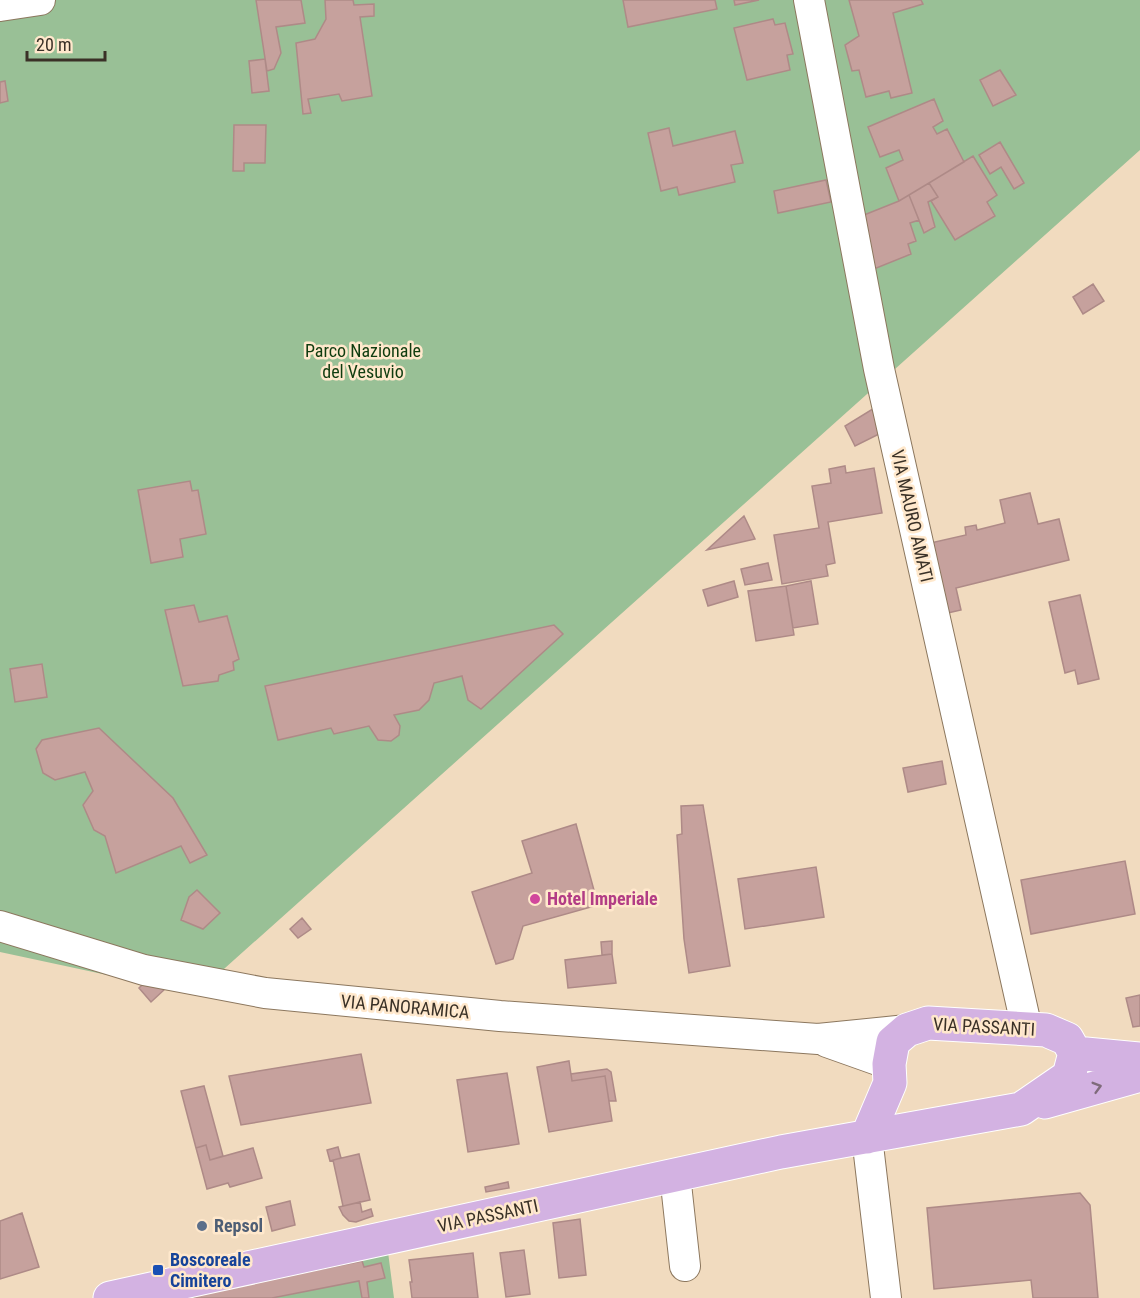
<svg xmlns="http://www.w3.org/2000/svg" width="1140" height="1298" font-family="'Roboto Condensed',sans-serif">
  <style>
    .green { fill: #99c096 }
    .building { fill: #c6a19d; stroke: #ae8a87; stroke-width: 1.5 }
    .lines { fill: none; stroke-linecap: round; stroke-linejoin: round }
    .minor-casing { stroke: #8c775e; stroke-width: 32 }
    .major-casing { stroke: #fff; stroke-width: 35 }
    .minor { stroke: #fff; stroke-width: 30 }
    .major { stroke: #d3b2e2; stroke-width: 33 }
    .oneway { stroke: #7f6b7b }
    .hotel-dot { fill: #d1479c; stroke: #ffe8cc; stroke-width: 2 }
    .service-dot { fill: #5c6f8a; stroke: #ffe8cc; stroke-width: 2 }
    .transit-dot { fill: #1a4fb4; stroke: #ffe8cc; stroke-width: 2 }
    .labels { text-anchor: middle; stroke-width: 5; stroke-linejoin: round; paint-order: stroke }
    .park-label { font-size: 18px; fill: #0f3c0f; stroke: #ffe8cc }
    .street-label { font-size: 18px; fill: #3a3127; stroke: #ffe8cc }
    .hotel-label { font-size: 18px; font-weight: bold; fill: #b23c85; stroke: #ffe8cc; text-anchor: start }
    .service-label { font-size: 18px; font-weight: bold; fill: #4e5e75; stroke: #ffe8cc; text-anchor: start }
    .transit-label { font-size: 18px; font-weight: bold; fill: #164399; stroke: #ffe8cc; text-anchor: start }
  </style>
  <rect width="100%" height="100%" fill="#f1dbbf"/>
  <!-- green -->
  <path class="green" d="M0 0H1140V150L196 994 0 952Z
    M388 1252 394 1298H180Z"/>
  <!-- building -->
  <path class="building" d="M256 0H301L305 23 276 27 281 53 274 69 267 71Z
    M325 0H353L354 5 374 4V16L360 17 372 96 342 101 339 94 308 99 311 113 303 114 296 43 315 39 326 19Z
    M623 0H715L717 9 628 27Z
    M734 0H759L735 5Z
    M849 0H921L923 4 893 13 912 93 891 98 889 91 866 97 859 70 852 71 845 45 859 36Z
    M773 19 775 25 785 23 793 54 787 55 790 70 747 80 734 28Z
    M265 59 269 91 252 93 249 61Z
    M1000 70 1016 95 993 106 980 80Z
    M5 81 8 101 0 103V82Z
    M934 99 943 121 933 127 937 134 947 129 964 162 899 201 886 168 903 160 899 150 880 157 868 127Z
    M234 125H266L265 163H244V171H233Z
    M669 128 673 146 735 131 743 163 731 165 735 182 679 195 677 187 661 191 648 133Z
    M1000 142 1024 183 1014 189 1001 167 990 174 979 155Z
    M973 156 997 195 987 202 995 216 955 240 931 201 938 197 929 183Z
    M826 180 831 202 778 213 774 191Z
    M929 183 938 197 928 202 935 227 924 233 909 195Z
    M909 195 919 220 910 223 916 241 908 244 911 254 869 271 859 217 899 201Z
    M1093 284 1104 301 1083 314 1073 297Z
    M876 407 881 433 855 446 845 426Z
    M845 466 846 473 874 468 882 513 828 522 835 563 826 565 828 576 782 584 774 535 819 528 812 486 831 483 829 469Z
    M190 481 192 491 198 490 206 534 180 539 183 557 151 563 138 490Z
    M1030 493 1038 524 1059 519 1069 560 956 588 961 610 943 614 926 544 966 535 965 527 976 525 977 530 1005 523 1000 500Z
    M744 516 755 539 707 550Z
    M768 563 772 580 745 585 741 569Z
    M734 581 738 597 708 606 703 590Z
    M811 581 818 624 793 628 786 586Z
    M786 586 794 635 756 641 748 591Z
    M1080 595 1099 679 1078 684 1075 670 1065 673 1049 602Z
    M194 605 199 622 227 616 239 659 233 662 234 670 219 675 218 681 183 686 165 610Z
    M554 625 563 634 481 709 468 700 462 676 434 683 429 700 419 710 394 715 400 726 399 735 391 741 378 740 369 726 334 734 331 728 278 740 265 686Z
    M42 664 47 697 15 702 10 669Z
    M99 728 173 798 207 855 190 863 181 846 116 873 105 836 94 830 83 805 93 791 85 772 55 780 43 773 36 749 42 740Z
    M942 761 946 784 908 792 903 768Z
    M703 805 730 966 689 973 684 939 677 835 682 834 681 806Z
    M576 824 598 905 523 926 513 959 496 964 472 892 532 873 522 841Z
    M1125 861 1135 914 1031 934 1021 880Z
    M816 867 824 917 745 929 738 879Z
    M197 890 220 913 203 929 181 920 189 897Z
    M302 918 311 929 298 938 290 929Z
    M612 941V954L602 955 601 942Z
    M612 954 616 983 568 988 565 960Z
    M143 984 165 989 151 1002 139 988Z
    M1140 995V1026L1133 1027 1126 998Z
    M361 1054 371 1103 241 1125 229 1076Z
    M569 1061 572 1081 605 1076 612 1121 549 1132 537 1067Z
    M607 1069 611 1072 616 1101H609L605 1076 572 1081 571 1074Z
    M507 1073 519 1144 468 1152 457 1080Z
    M204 1086 223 1156 210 1160 206 1145 196 1148 181 1091Z
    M206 1145 210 1160 253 1148 262 1178 230 1187 228 1183 207 1189 196 1148Z
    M338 1147 341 1158 330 1161 327 1150Z
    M359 1154 370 1200 343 1206 333 1160Z
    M508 1182 509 1188 486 1192 485 1187Z
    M1080 1193 1090 1205 1098 1298H1033L1031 1280 934 1289 927 1208Z
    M290 1201 295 1225 272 1231 266 1207Z
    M360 1202 362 1212 371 1209 373 1216 356 1222 349 1221 343 1215 339 1207Z
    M22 1213 39 1267 0 1279V1221Z
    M580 1219 586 1275 559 1278 553 1223Z
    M524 1250 530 1294 506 1297 500 1253Z
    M473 1253 478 1298H412L410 1282H412L409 1260Z
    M362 1261 364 1267 381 1263 385 1278 367 1282 369 1298H362L359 1281 272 1298H195L194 1294Z"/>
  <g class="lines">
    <defs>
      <path id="minor" d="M809 0 879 369 1027 1029
        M0 6 40 0
        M0 926 144 970 265 993 500 1016 818 1039 907 1030
        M827 1042 889 1064
        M867 1137 886 1298
        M675 1175 685 1266"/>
      <path id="major" d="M1075 1053 1140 1059
        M1045 1102 1140 1075
        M110 1298 781 1152 1021 1109 1069 1076 1075 1053 1067 1039 1046 1030 928 1023 907 1030 893 1042 889 1064 890 1083 867 1137"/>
    </defs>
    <!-- minor casing -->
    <use href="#minor" class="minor-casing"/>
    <!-- major casing -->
    <use href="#major" class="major-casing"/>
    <!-- minor -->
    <use href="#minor" class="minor"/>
    <!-- major -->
    <use href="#major" class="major"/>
  </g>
  <!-- one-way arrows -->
  <defs><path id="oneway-chevron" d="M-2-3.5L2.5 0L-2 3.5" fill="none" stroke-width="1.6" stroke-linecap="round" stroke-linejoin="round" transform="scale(1.5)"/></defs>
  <use class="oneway" href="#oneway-chevron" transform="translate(1097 1087) rotate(-16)"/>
  <!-- markers -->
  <circle class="hotel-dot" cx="535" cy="899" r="6"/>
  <circle class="service-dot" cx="202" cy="1226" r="6"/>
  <rect class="transit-dot" x="152" y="1264" width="12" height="12" rx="3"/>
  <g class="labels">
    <!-- park labels -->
    <g class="park-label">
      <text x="363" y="357">Parco Nazionale<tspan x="363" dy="21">del Vesuvio</tspan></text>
    </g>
    <!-- street labels -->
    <g class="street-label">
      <text transform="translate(912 516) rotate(77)" y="6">VIA MAURO AMATI</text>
      <text transform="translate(405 1007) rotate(5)" y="6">VIA PANORAMICA</text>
      <text transform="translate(984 1027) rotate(3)" y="6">VIA PASSANTI</text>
      <text transform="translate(488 1216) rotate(-12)" y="6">VIA PASSANTI</text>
    </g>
    <!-- hotel labels -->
    <g class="hotel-label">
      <text x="547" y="905">Hotel Imperiale</text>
    </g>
    <!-- service labels -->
    <g class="service-label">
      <text x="214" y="1232">Repsol</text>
    </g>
    <!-- transit labels -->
    <g class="transit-label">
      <text x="170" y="1266">Boscoreale<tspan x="170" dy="21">Cimitero</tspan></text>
    </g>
  </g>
  <!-- scale -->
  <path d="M27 51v9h78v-9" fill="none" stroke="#3a3127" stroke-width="3"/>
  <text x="36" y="51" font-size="18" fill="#3a3127" stroke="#ffe8cc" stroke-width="4.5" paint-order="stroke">20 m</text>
</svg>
